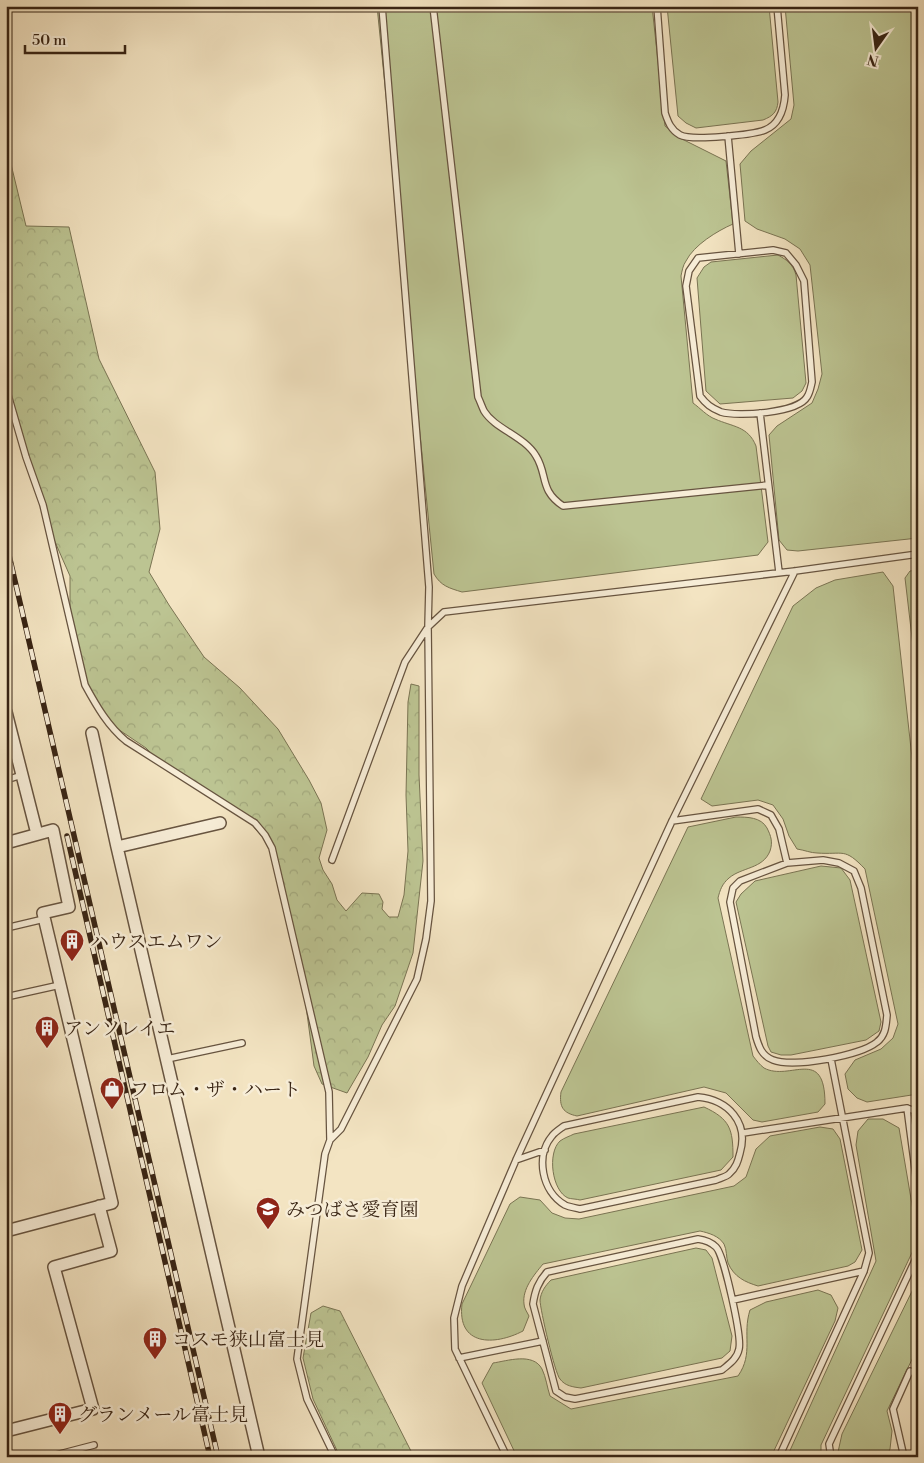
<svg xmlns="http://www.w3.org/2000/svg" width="924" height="1463" font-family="'Libre Bodoni','Noto Serif JP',serif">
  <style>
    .grass { fill: #bcc492; stroke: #7a7453 }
    .forest { fill: url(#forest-crowns); stroke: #7a7453 }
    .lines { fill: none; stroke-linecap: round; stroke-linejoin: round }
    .lane-casing { stroke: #675440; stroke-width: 8 }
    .street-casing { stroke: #675440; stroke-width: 14 }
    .lane { stroke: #f7edd7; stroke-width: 5.5 }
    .street { stroke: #f7edd7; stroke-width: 11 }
    .rail-casing { stroke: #382414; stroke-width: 5.5 }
    .rail { stroke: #f7edd7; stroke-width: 4; stroke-dasharray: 11; stroke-linecap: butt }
    .labels { text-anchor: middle; stroke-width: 5; stroke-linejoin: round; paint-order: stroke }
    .poi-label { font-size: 19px; fill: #382414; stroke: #f7edd7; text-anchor: start }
  </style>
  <defs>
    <pattern id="forest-crowns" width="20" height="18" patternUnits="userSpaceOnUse" patternTransform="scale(1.25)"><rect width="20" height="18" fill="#bcc492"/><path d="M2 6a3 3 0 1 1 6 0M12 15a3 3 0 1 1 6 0" fill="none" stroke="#a2a87d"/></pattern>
  </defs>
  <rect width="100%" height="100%" fill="#f3e4c2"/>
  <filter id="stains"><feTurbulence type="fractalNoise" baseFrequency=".004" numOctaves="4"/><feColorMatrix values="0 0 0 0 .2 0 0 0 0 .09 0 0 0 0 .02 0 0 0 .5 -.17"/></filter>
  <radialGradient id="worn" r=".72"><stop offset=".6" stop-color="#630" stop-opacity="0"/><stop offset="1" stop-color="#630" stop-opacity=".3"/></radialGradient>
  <!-- grass -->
  <path class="grass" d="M377 6H652L665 126 680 138 726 161 733 224C717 231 694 245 686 261 683 265 682 271 681 276L693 403C700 408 707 416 715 419 733 427 748 426 756 446L768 542 758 555 462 592C449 588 441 586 434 574Z
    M667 6H769L778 102C777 112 773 116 763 120L696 128 686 123 678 116Z
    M785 6H918V538L798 551 787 550 779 540 769 435 777 426 812 403 818 389 822 374 810 265 800 249 785 239 757 229 745 221 740 164 751 151 791 119 794 105Z
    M778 255C787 260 793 264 796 275L806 383 802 391 793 398 720 404 706 391 697 278 704 267 711 262Z
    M918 570V689L905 578 910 571Z
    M883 572 893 586 918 812V1094L867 1102 857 1098 848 1089 845 1074 855 1060 881 1049 893 1038 898 1024 865 869C844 847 844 855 817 853 811 853 804 850 797 849L789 836 783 819 773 805 758 800 712 806 701 799 793 606 816 588 835 580Z
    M736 817C747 817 761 817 767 828 771 836 773 842 770 851 763 869 742 867 729 878 722 884 720 890 718 898L753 1056C756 1060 760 1065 764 1068 790 1082 825 1045 825 1104L818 1112 762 1122 753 1120 726 1093 704 1087 577 1116C563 1113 559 1107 561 1092L688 827Z
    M821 866 841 868 850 880 881 1022 879 1031 866 1040 791 1055H781L771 1052 768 1046 736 902 741 894 755 881Z
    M704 1107C730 1119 733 1129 733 1157L721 1170 580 1200C577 1199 571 1199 568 1198 552 1191 547 1153 560 1141 564 1138 570 1136 574 1134Z
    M868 1119H883L899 1128 918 1240 821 1445V1457H787L876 1261 856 1145 858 1131Z
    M820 1127 833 1129 840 1139 862 1250 855 1262 848 1266 758 1286C745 1282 734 1277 728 1263 726 1257 727 1250 724 1244 719 1236 709 1233 700 1231L543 1264C534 1275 522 1289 524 1304 524 1308 527 1312 529 1316L523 1331C494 1346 457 1346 462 1304L510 1204 520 1197 540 1200 552 1213 565 1218 579 1219 734 1186 746 1177 756 1149 770 1136Z
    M696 1248 706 1250 712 1258 732 1336 730 1351 722 1358 581 1388C573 1387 565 1386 560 1379 555 1374 540 1309 540 1300 541 1292 545 1286 551 1280Z
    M918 1279V1347L887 1411 892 1431 890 1449 886 1457H840L838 1452 842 1434Z
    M818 1290 831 1295 838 1308 835 1321 771 1457H517L482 1383 493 1363C507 1361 533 1352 542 1369 546 1377 547 1387 550 1396L571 1409 738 1376C754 1353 742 1335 750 1310L766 1302Z"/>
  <!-- forest -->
  <path class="forest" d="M6 128 10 160 26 226 69 227 99 359 155 472 160 529 149 572 169 605 204 657 240 688 278 729 309 780 321 803 327 830 319 858 323 870 332 884 337 900 346 911 362 893 379 894 383 902 382 909 389 917H398L404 895 408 851 406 795 408 702 411 684 419 686V775L423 861 413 953 395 1006 382 1025 368 1057 347 1093 322 1084 314 1066 302 976 272 848 244 816 162 764 146 748 106 721 85 685 70 621V576L48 526 6 382Z
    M323 1306 340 1311 414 1457H340L313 1399 303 1358 311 1313Z"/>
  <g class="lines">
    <defs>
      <path id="lane" d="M433 6 478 397C480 401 482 407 484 411 495 429 524 436 536 456 548 475 539 490 563 506L768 485
        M657 6 665 113C668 122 671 130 680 135 691 141 753 135 765 130 780 124 784 108 785 95L777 6
        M728 136 739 254
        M773 250 786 253 796 265 804 281 812 382C811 386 810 393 807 397 798 413 738 417 721 412 711 408 706 404 700 396L686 286 689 271 698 258Z
        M6 388 26 457 43 505 85 685C97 707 108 726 126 741L255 823 265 835 272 848 329 1092 330 1140
        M760 413 779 572
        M6 757 17 754
        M6 780 22 775
        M672 821 758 809 771 815 779 829 787 863
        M332 860 405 662 428 627 444 612 795 571 918 554
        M823 860 839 863 854 871 861 888 887 1015C886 1025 886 1035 877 1042 860 1056 793 1068 773 1060 762 1056 759 1047 756 1037L730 902 733 888 740 881 787 863Z
        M6 928 44 919
        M6 997 60 985
        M167 1059 242 1043
        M698 1097C728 1100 749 1122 740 1153 738 1161 736 1168 729 1174 726 1177 720 1178 716 1180L580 1209C576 1208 569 1207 565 1205 542 1192 535 1156 552 1136 555 1132 560 1129 564 1126Z
        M907 1108 918 1192
        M743 1133 907 1108 918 1112
        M516 1160 545 1150
        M698 1239C705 1240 711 1242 716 1247 724 1255 742 1337 739 1349 737 1359 729 1364 722 1370L575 1399 565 1397 556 1391 533 1304C535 1291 538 1282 547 1272Z
        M733 1300 864 1271
        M459 1358 543 1341
        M48 1457 94 1445
        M335 1457 307 1399 297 1359 325 1154 330 1140 341 1129 417 979 426 939 431 901 428 627 429 587 382 6
        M507 1457 455 1349 454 1318 462 1286 516 1160 672 821 795 571
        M779 1457 864 1271 869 1253 831 1059
        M831 1457 829 1444 918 1254
        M904 1457 893 1409 910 1371 918 1374"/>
      <path id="street" d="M6 712 37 834
        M92 733 117 847
        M220 823 117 847 259 1457
        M6 843 53 830 69 907 43 913 112 1203 6 1231
        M6 1431 93 1409 54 1267 111 1251 99 1206"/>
    </defs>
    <!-- lane casing -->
    <use href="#lane" class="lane-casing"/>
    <!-- street casing -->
    <use href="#street" class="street-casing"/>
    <!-- lane -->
    <use href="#lane" class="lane"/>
    <!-- street -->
    <use href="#street" class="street"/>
    <defs>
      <path id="rail" d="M6 542 218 1457
        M67 836 210 1457"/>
    </defs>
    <!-- rail casing -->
    <use href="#rail" class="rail-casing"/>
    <!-- rail -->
    <use href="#rail" class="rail"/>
  </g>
  <!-- icons -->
  <defs>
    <symbol id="building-pin" viewBox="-11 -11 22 30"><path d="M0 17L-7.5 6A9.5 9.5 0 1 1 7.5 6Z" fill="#8f2418" stroke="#f7edd7"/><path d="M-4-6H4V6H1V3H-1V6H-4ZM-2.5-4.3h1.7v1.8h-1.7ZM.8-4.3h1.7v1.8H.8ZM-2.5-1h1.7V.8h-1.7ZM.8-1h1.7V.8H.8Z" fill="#fff"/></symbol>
    <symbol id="shop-pin" viewBox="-11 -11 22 30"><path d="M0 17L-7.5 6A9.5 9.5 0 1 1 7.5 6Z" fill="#8f2418" stroke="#f7edd7"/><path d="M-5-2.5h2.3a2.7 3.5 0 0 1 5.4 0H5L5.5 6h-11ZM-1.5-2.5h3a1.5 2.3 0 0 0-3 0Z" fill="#fff"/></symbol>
    <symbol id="school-pin" viewBox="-11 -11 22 30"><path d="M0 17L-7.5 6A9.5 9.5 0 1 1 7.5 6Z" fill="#8f2418" stroke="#f7edd7"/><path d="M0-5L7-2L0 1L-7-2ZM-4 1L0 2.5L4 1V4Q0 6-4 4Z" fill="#fff"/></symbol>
  </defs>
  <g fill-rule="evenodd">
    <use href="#building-pin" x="58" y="927" width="28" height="38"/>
    <use href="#building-pin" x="33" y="1014" width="28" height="38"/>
    <use href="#shop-pin" x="98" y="1075" width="28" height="38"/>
    <use href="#school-pin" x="254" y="1195" width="28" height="38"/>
    <use href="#building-pin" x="141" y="1325" width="28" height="38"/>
    <use href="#building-pin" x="46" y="1400" width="28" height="38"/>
  </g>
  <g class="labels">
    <!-- poi labels -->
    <g class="poi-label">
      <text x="90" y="948">ハウスエムワン</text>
      <text x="64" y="1035">アンソレイエ</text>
      <text x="130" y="1096">フロム・ザ・ハート</text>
      <text x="286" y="1216">みつばさ愛育園</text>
      <text x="172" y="1346">コスモ狭山富士見</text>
      <text x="78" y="1421">グランメール富士見</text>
    </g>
  </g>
  <!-- margin -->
  <rect width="924" height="1463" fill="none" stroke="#f3e4c2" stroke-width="25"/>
  <rect x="8" y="8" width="909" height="1448" fill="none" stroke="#382414" stroke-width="2.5"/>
  <rect x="12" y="12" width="899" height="1438" fill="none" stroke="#382414"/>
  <!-- north arrow -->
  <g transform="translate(876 48) rotate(194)" stroke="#f7edd7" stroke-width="4" paint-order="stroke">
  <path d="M0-4L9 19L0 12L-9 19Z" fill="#382414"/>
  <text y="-8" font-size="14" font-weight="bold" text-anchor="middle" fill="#382414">N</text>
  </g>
  <!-- scale -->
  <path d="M25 45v8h100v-8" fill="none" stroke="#382414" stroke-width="2.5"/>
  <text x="32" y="45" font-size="15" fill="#382414" stroke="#f7edd7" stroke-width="4" paint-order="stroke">50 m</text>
  <rect width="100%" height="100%" filter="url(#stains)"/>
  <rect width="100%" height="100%" fill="url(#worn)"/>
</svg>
